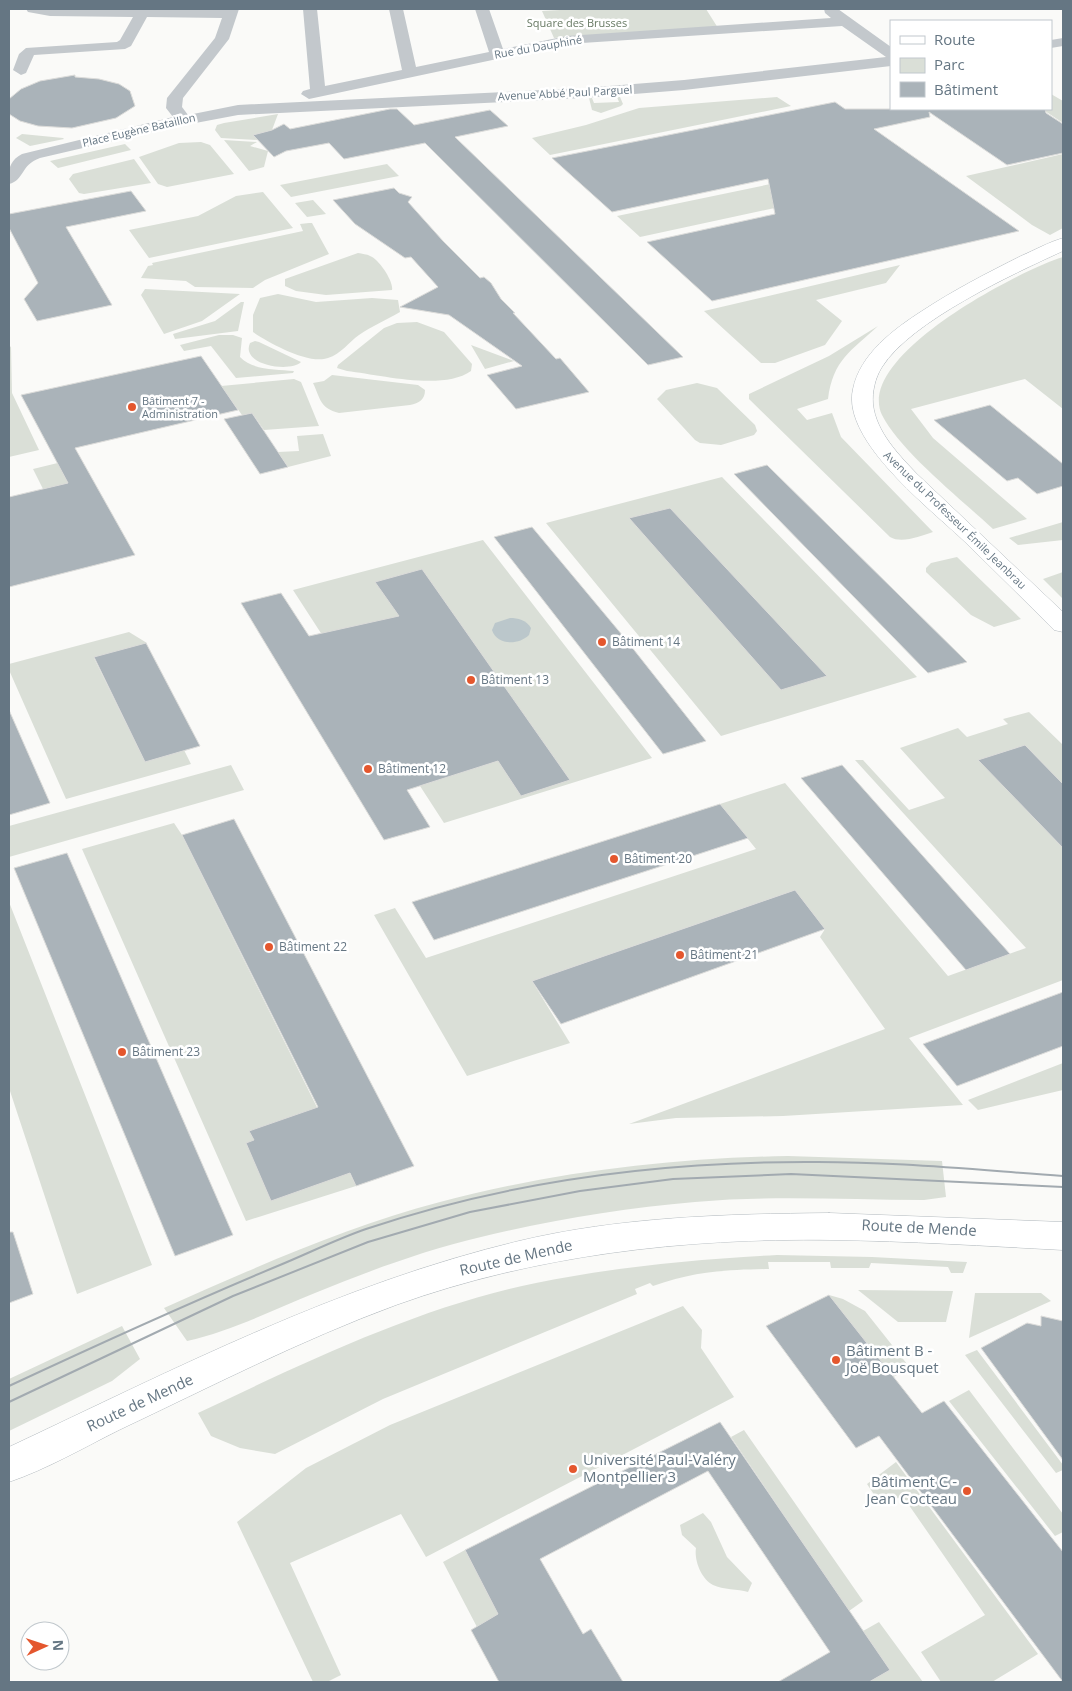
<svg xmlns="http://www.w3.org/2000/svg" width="1072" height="1691" font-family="'Open Sans',sans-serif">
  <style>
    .green { fill: #dadfd7 }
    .water { fill: #bbc7cb }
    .building { fill: #aab3b9; stroke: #dcdcda }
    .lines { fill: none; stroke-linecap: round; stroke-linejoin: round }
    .secondary-casing { stroke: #b3babf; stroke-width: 1 }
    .street { fill: #c3c8cc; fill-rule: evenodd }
    .secondary { fill: #fff; fill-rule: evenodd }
    .tram { stroke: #a2aab0; stroke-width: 2 }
    .poi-dot { fill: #e4572e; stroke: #fff; stroke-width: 2 }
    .labels { text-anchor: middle; stroke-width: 5; stroke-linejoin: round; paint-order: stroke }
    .far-park-label { font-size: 11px; fill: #687a64; stroke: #fff }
    .far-street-label { font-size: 11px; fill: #657683; stroke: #fff }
    .far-poi-label { font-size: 11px; fill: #657683; stroke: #fff; text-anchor: start }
    .poi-label { font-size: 12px; fill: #657683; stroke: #fff; text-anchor: start }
    .near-street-label { font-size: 15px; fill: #657683; stroke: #fff }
    .near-poi-label { font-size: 15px; fill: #657683; stroke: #fff; text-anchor: start }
  </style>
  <rect width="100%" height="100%" fill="#fafaf8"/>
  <!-- green -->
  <path class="green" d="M578 9H706L718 28 554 38 542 11Z
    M1051 94 1063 101V123L1042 109H1051Z
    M617 97H620L623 104 621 106 601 113 592 110 589 98H592L594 103 619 102Z
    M777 97 791 106 550 155 532 138 586 125 639 108Z
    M278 114 272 130 253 135 258 140 221 138 215 130 217 125 224 123Z
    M22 134 63 138 64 139 30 146 16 138Z
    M224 140 257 142 250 146 268 151 264 167 249 171Z
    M201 142 210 145 234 174 167 187 158 184 139 157 179 143Z
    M125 144 131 150 58 168 50 161Z
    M1063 154V228L1050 235 1032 225 966 176Z
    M910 155 937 173 640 237 617 216Z
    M134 159 151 183 84 194 79 193 69 179 73 174Z
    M387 164 399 176 291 197 280 185Z
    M263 192 293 228 149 258 129 230 198 216 236 196Z
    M313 200 326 214 307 217 295 203Z
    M309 223H312L329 254 265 280 253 288 195 287 186 281 141 278 148 266 153 265 152 263 303 231 300 224Z
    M358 253C362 254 367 254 370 256 379 259 394 282 392 290L326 295 296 291 285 286V279Z
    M1063 257V409L1025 379 911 409 933 438 1027 519 993 529C962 500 900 451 882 415 854 356 1020 270 1063 257Z
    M900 265 886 283 816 300 842 321 825 345 775 363H761L704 311Z
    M145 289 240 294 202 321 164 334 141 295Z
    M278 294 316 302 372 298 398 300 400 312C386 320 372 326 359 335 349 342 341 354 328 358 309 365 269 343 253 332V315L260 298Z
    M241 302H244L238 331 175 339 173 334 215 321Z
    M417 322 444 332 472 364 471 371C443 391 381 375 347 371L337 368 338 365 384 328 397 323Z
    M878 326C851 351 833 360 828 399L797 409 807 420 832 413 841 437 933 532C920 536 902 544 890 537L749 399V394L829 356Z
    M219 335H233L242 338 240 357C254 371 276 369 294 371L293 373 236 378 211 346 184 351 180 345Z
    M255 341 259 342 301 362C290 373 240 365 250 343Z
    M471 345 514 361 485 369Z
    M11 346 12 393 39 450 9 457V349Z
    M332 375 418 385 425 390C425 400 419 403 410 405L339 413C320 408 321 400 313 383L324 381Z
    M294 379 301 382 319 426 264 430 252 413 242 415 221 386Z
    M697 383 717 388 755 425 757 431 754 435 721 445 700 443 695 440 657 399 666 390Z
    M323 434 331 456 288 467 278 452 299 451 297 436Z
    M70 460 81 480 43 489 33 469Z
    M722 477 917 677 721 736 546 523Z
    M1063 522V540L1018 545 1009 538Z
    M483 540 652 758 444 823 293 590Z
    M957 557 1021 619 994 627 971 615 926 572V568L931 563Z
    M1063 572V599L1043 579Z
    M129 632 147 643 94 658 145 762 184 750 191 764 66 799 9 670V664Z
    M1029 712 1063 745V784L1025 745 979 760 1063 848V980L909 1038 963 1105 783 1116 676 1118 629 1124 885 1029 820 937 825 929 795 890 532 981 570 1043 467 1076 374 915 395 908 426 958 756 849 720 804 785 783 948 976 1026 948 855 760H863L909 810 945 798 900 748 958 728 967 737 1008 724 1003 719Z
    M231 765 244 790 9 857V826Z
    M174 823 182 835 356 1186 246 1221 82 849Z
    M9 902 152 1265 77 1294 9 1088Z
    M1063 1063V1090L978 1110 968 1100Z
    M788 1156 942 1161 946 1197 924 1200C848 1200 771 1195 695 1202 624 1208 551 1220 481 1237 425 1250 369 1271 315 1293 273 1310 231 1331 187 1341L164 1308C254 1268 345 1227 440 1202 553 1172 671 1158 788 1156Z
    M777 1255 872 1257 967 1262 963 1273H951L948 1267 871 1263 869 1268H831L830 1262H768L769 1269C725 1270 695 1271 653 1286L650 1283 635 1289 637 1294 383 1399 275 1454 240 1448 211 1436 198 1413C306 1362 419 1307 536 1283 615 1267 697 1259 777 1255Z
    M858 1290 953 1291 946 1322H898Z
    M975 1293H1041L1051 1301 969 1338Z
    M829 1295 843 1299 865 1311 911 1369 893 1377Z
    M683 1306 702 1330 701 1348 734 1397 426 1557 401 1514 290 1563 341 1675 327 1682H313L237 1522 306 1468 390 1425Z
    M122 1326 140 1359 112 1381 9 1431V1379Z
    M977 1350 1063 1465V1470L1056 1473 965 1355Z
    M969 1390 1063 1514V1532L1055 1536 949 1401Z
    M744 1430 863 1601 849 1611 731 1437Z
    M896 1462 1038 1654 992 1682H941L921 1652 985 1615 904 1498 877 1499 867 1484Z
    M703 1513 711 1522 727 1557 752 1583 748 1592C738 1589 723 1590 713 1585 701 1579 694 1560 696 1548L682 1535 680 1525Z
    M465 1550 498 1614 477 1627 443 1562Z
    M879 1622 923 1682H869L890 1670 863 1631Z"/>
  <!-- water -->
  <path class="water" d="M510 618C518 618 526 620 531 628L529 635C519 645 497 646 492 630L495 623Z"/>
  <!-- building -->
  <path class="building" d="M75 75V77L99 79 119 84 130 91 135 106 116 118 72 128 38 126 20 121 9 114V99L21 89 40 81Z
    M835 102 845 109H1045L1046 113 1063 124V153L1007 165 929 112 930 117 874 129 1019 231 712 301 647 242 775 214 768 179 612 212 552 158Z
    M390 109H397L414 125 490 110 508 126 455 137 683 357 648 365 425 143 344 159 329 143 286 151 274 157 253 135 272 130 284 124 290 129Z
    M394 188 399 193 412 197 408 202 443 241 480 278 484 277 491 283 501 299 515 313H513L556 359 560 358 589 392 516 409 487 375 522 366 449 315 400 307 438 287 411 257 405 258 355 224 333 200Z
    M131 191 146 211 66 227 112 305 37 321 24 299 38 283 9 228V214Z
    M201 356 238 410 75 448 135 555 9 587V497L68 483 21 395Z
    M990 405 1063 464V486L1037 494 1018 478 1007 481 934 420Z
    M252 413 288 467 260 474 224 419Z
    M767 465 967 662 928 673 734 474Z
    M670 508 754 598 827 676 781 690 629 518Z
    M532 527 623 636 706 741 663 754 494 537Z
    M422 569 570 780 521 796 498 761 407 790 430 827 384 840 241 603 281 593 309 636 399 616 375 582Z
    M146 643 200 746 145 762 94 657Z
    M9 710 50 803 9 815Z
    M1025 745 1063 784V848L978 760Z
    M842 765 1010 954 966 970 801 778Z
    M720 804 748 838 434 940 412 902Z
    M234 819 414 1166 356 1186 350 1173 271 1201 246 1143 254 1140 249 1131 318 1107 182 835Z
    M67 853 233 1235 175 1256 14 868Z
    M795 890 825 929 561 1024 532 981Z
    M1063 992V1046L957 1086 923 1044Z
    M9 1232H13L33 1294 9 1303Z
    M829 1295 922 1413 944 1401 1063 1552V1682L879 1436 856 1448 766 1326Z
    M1041 1316 1063 1321V1460L981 1348 1027 1323 1041 1326Z
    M720 1422 890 1670 869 1682H778L830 1652 708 1471 540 1559 583 1634 591 1629 623 1682H499L471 1630 498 1614 465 1550Z"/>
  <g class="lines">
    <defs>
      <path id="secondary" d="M1063 238V251C1013 274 911 321 882 367 875 378 872 392 873 404 876 432 899 455 917 474L1063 612V632L1054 630C1025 601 995 571 965 542 932 510 841 441 853 389 860 354 894 329 922 311 954 290 987 273 1021 256 1035 250 1049 242 1063 238Z
        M829 1213 1063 1222V1250C986 1246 909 1241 831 1240 684 1238 535 1255 396 1305 301 1340 210 1387 119 1430 83 1448 47 1469 9 1482V1447C175 1369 339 1284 519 1241 620 1217 725 1214 829 1213Z"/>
    </defs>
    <!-- secondary casing -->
    <use href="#secondary" class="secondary-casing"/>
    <!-- street -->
    <path class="street" d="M26 9H239L229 39 183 98 182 107 188 115 238 105 584 88 684 80 886 57 842 26 567 44 309 99 301 94 303 91 310 89 303 9H317L325 86 402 70 389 9H403L416 67 489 52 475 9H489L503 49 567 36 831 18 825 13 824 9H838L891 47V66L684 90 584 98 238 115 169 128 40 158C20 165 25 180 9 184 8 170 9 161 22 154L173 117 166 108 167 98 215 38 222 18 147 17 131 46 125 49 34 55 26 73 21 75 13 70 19 54 26 48 117 42 120 40 133 17 50 16 28 12Z
      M1063 38V46L1051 48V40Z"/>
    <!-- secondary -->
    <use href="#secondary" class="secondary"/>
    <!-- tram -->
    <path class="tram" d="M9 1386C99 1344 189 1303 280 1265 309 1253 337 1239 366 1229 506 1182 658 1162 805 1162 891 1161 977 1170 1063 1176
      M9 1402 233 1296 368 1242 470 1212 580 1191 673 1179 791 1174 1063 1187"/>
  </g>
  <!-- markers -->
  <g class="poi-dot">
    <circle cx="132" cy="407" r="5"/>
    <circle cx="602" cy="642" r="5"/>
    <circle cx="471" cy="680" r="5"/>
    <circle cx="368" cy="769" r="5"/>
    <circle cx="614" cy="859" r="5"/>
    <circle cx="269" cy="947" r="5"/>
    <circle cx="680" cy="955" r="5"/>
    <circle cx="122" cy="1052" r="5"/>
    <circle cx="836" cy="1360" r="5"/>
    <circle cx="573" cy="1469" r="5"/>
    <circle cx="967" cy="1491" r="5"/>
  </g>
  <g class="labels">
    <!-- far-park labels -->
    <g class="far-park-label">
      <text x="577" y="27">Square des Brusses</text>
    </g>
    <!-- far-street labels -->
    <g class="far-street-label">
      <text transform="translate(538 47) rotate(-10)" y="4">Rue du Dauphiné</text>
      <text transform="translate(565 93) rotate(-3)" y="4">Avenue Abbé Paul Parguel</text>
      <text transform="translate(139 130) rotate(-13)" y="4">Place Eugène Bataillon</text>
      <text transform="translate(955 520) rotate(44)" y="4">Avenue du Professeur Émile Jeanbrau</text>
    </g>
    <!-- far-poi labels -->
    <g class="far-poi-label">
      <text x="142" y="405">Bâtiment 7 -<tspan x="142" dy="13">Administration</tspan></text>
    </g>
    <!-- poi labels -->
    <g class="poi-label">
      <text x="612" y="646">Bâtiment 14</text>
      <text x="481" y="684">Bâtiment 13</text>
      <text x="378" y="773">Bâtiment 12</text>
      <text x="624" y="863">Bâtiment 20</text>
      <text x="279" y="951">Bâtiment 22</text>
      <text x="690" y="959">Bâtiment 21</text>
      <text x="132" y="1056">Bâtiment 23</text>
    </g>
    <!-- near-street labels -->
    <g class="near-street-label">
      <text transform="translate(919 1228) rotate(3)" y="5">Route de Mende</text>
      <text transform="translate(516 1258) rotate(-13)" y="5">Route de Mende</text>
      <text transform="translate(140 1403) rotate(-25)" y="5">Route de Mende</text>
    </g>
    <!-- near-poi labels -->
    <g class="near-poi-label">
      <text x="846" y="1356">Bâtiment B -<tspan x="846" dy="17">Joë Bousquet</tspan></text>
      <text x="583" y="1465">Université Paul-Valéry<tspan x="583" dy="17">Montpellier 3</tspan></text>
      <text x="957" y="1487" text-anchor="end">Bâtiment C -<tspan x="957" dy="17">Jean Cocteau</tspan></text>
    </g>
  </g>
  <!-- border -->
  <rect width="1072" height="1691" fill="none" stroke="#657683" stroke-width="20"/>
  <!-- legend -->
  <rect x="890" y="20" width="162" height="90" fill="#ffffff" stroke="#c1c8cd"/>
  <rect x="900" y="36" width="25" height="8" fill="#ffffff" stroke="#c1c8cd"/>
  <text x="934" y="45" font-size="15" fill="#657683">Route</text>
  <rect x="900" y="58" width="25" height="15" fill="#dadfd7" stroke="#c1c8cd"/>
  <text x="934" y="70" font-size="15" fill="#657683">Parc</text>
  <rect x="900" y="82" width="25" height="15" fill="#aab3b9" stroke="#c1c8cd"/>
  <text x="934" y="95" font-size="15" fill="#657683">Bâtiment</text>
  <!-- north arrow -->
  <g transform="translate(45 1646) rotate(87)"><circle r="24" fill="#ffffff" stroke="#c1c8cd"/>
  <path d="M0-4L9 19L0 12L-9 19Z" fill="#e4572e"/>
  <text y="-8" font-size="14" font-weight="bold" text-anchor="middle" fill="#657683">N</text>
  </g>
</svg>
